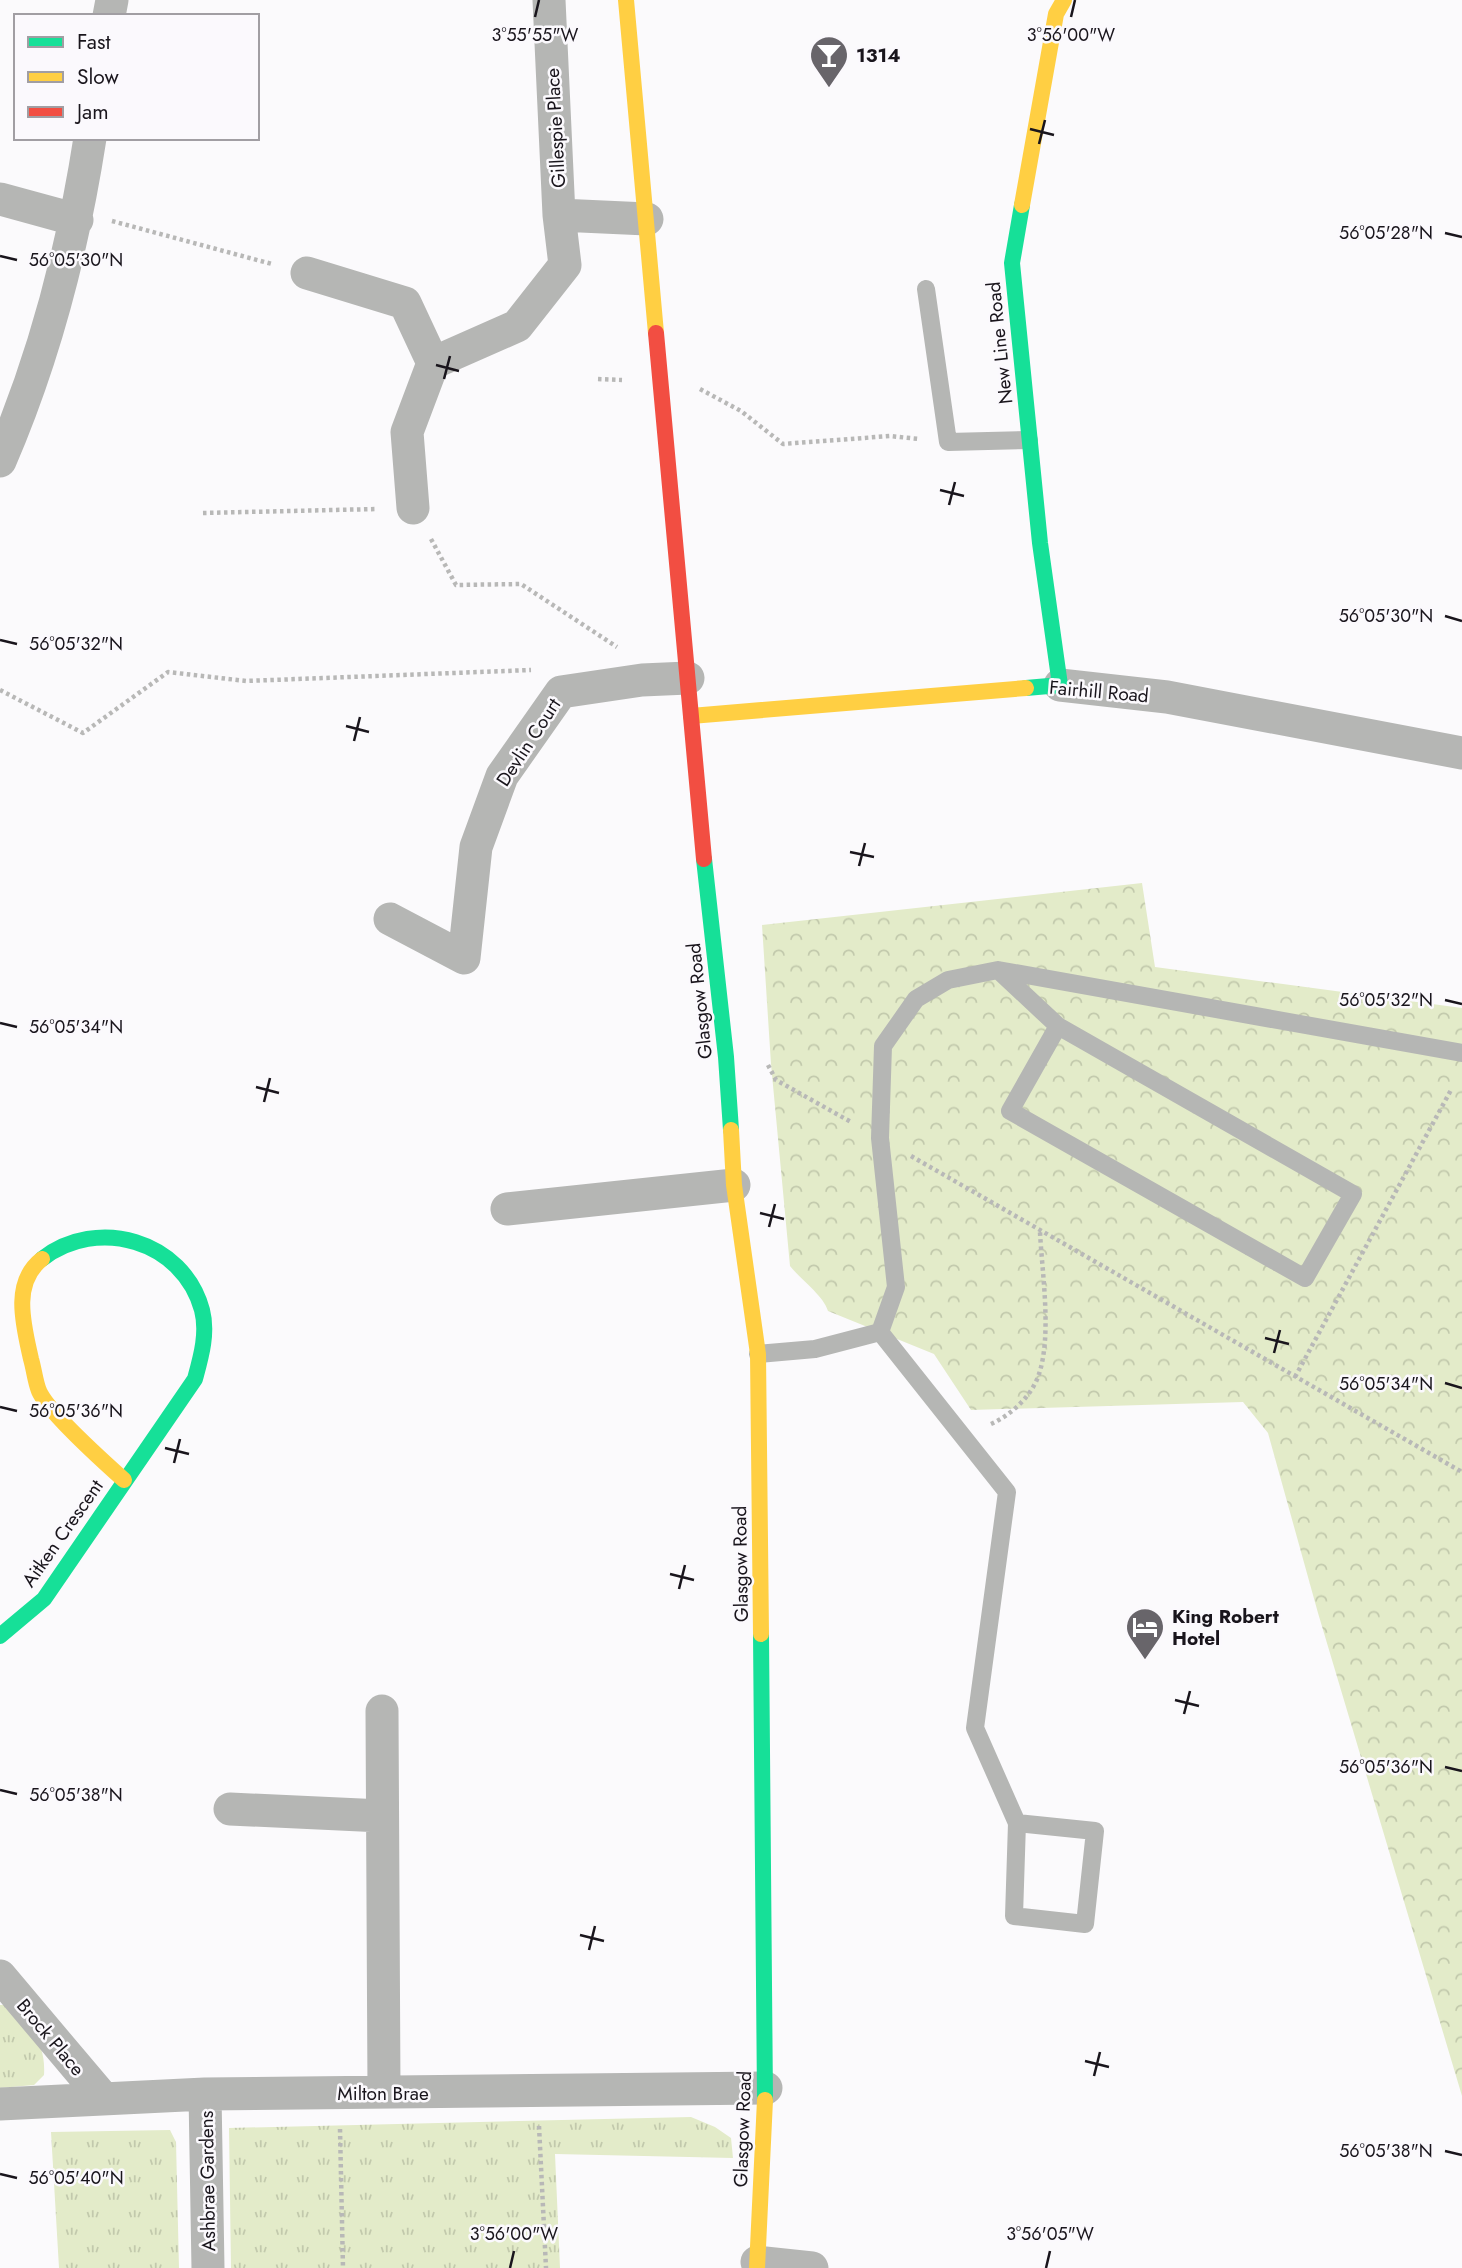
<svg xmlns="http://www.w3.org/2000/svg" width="1462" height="2268" font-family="Jost,sans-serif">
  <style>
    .grass { fill: url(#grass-tufts) }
    .park { fill: url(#park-crowns) }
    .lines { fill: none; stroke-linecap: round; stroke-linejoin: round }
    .path { stroke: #b8b8b7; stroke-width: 4.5; stroke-dasharray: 3.5 3.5; stroke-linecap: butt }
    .lane { stroke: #b5b6b4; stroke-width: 18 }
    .street { stroke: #b5b6b4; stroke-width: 33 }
    .fast { stroke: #16e098; stroke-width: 16 }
    .slow { stroke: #ffcf43; stroke-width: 16 }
    .jam { stroke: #f24e42; stroke-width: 16 }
    .ticks { fill: none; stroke: #19151c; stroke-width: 2.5 }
    .labels { text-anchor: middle; stroke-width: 5; stroke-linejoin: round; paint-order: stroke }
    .poi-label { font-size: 19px; font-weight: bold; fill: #19151c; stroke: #fbf9fd; text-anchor: start }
    .street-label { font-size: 19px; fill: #19151c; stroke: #fbf9fd }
    .ticks-label { font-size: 18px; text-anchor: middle; fill: #19151c; stroke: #fbf9fd; stroke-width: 5; stroke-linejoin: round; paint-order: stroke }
  </style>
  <defs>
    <pattern id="grass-tufts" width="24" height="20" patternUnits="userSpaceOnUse" patternTransform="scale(1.75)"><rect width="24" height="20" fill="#e3ebc9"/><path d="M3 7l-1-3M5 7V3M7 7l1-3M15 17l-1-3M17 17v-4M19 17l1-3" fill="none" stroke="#c2c9ac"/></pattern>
    <pattern id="park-crowns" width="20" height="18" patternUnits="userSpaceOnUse" patternTransform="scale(1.75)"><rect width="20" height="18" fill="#e3ebc9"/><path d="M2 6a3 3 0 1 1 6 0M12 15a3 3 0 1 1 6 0" fill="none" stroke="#c2c9ac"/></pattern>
  </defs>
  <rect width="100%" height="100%" fill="#fbfafc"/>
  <!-- grass -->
  <path class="grass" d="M0 2005H9C30 2027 46 2042 44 2075L34 2085 0 2088Z
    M691 2117 715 2127 731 2138 733 2158 555 2154 560 2268H231L229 2128Z
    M170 2130 176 2142 179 2268H59L51 2132Z"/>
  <!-- park -->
  <path class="park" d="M1142 883 1155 967 1462 1008V2096L1318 1613 1268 1433 1243 1402 971 1410 934 1354 828 1311C823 1295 802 1281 790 1266L771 1064 762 925Z"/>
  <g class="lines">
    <!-- path -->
    <path class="path" d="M112 221 272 264
      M598 379 622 380
      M700 389 741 411 783 444 890 436 919 439
      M203 513 377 509
      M431 539 456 585 521 584 617 647
      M0 690 83 733 168 672 246 681 531 670
      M768 1065 776 1080 851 1122
      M911 1156 1462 1472
      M1295 1377 1451 1090
      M991 1424C1011 1415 1032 1396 1039 1374 1052 1335 1042 1273 1040 1232
      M539 2126 546 2268
      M340 2129 343 2268"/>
    <!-- lane -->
    <path class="lane" d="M926 289 948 442 1029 440
      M998 970 1058 1026 1353 1194 1305 1278 1010 1111 1058 1026
      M880 1332 896 1287 880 1138 883 1046 916 999 948 980 998 970 1462 1053
      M758 1354 815 1349 880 1332 1007 1492 975 1728 1017 1823 1095 1831 1085 1924 1014 1916 1017 1823"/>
    <!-- street -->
    <path class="street" d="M109 16 112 0
      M0 199 77 220
      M559 215 647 219
      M307 273 405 303 433 363
      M0 461C44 359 73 248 90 138
      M413 508 407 432 433 363 517 326 565 265 559 215 549 0
      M1060 685 1167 697 1462 753
      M390 919 464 958 476 847 502 776 561 692 642 680 688 678
      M507 1209 734 1185
      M382 1711 384 2092
      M230 1809 382 1816
      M0 1976 103 2098
      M205 2094 208 2268
      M0 2104 205 2094 766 2088
      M757 2262 812 2268"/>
    <!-- fast -->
    <path class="fast" d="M1022 205 1012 263 1040 543 1060 685 1026 688
      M704 859 726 1057 731 1130
      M761 1634 765 2100
      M0 1636 44 1599 195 1379C201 1357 208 1333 202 1310 183 1240 97 1216 42 1259"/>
    <!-- slow -->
    <path class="slow" d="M626 0 656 333
      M1022 205 1056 14 1064 0
      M691 716 1026 688
      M731 1130 734 1185 758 1354 761 1634
      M42 1259C11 1283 24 1327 31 1359 34 1369 35 1381 39 1391 48 1412 105 1463 124 1480
      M757 2268 765 2100"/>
    <!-- jam -->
    <path class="jam" d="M656 333 704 859"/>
  </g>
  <!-- ticks -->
  <path class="ticks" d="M535 17 539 0M1071 17 1075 0M1030 129 1054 135M1039 144 1045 120M1445 233 1462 237M0 256 17 260M436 365 459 371M444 379 450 356M940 490 964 496M949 505 955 482M1445 616 1462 621M0 640 17 644M346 726 369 732M354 741 360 717M850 852 874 857M859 866 865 843M1445 1000 1462 1004M0 1023 17 1027M256 1087 279 1093M264 1102 270 1078M760 1213 784 1219M769 1227 775 1204M1265 1338 1289 1344M1274 1353 1280 1330M1445 1383 1462 1388M0 1407 17 1411M165 1448 189 1454M174 1463 180 1439M670 1574 694 1580M679 1589 685 1565M1175 1700 1199 1706M1184 1714 1190 1691M1445 1767 1462 1771M0 1790 17 1794M580 1935 604 1941M589 1950 595 1926M1085 2061 1109 2067M1094 2076 1100 2052M1445 2151 1462 2155M0 2174 17 2178M510 2268 514 2251M1046 2268 1050 2251"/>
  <!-- icons -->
  <defs>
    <symbol id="bar-pin" viewBox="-11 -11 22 30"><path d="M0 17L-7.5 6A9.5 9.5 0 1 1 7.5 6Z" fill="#68656a" stroke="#fbf9fd"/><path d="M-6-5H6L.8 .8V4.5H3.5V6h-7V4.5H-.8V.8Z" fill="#fff"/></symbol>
    <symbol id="hotel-pin" viewBox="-11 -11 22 30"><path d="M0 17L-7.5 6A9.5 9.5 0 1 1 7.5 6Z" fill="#68656a" stroke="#fbf9fd"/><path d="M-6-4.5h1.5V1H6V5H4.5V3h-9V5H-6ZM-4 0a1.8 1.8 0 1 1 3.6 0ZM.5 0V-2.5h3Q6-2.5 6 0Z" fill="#fff"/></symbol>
  </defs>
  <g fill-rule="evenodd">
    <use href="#bar-pin" x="807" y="33" width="44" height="60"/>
    <use href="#hotel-pin" x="1123" y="1605" width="44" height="60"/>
  </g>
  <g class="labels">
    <!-- poi labels -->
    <g class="poi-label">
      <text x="856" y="62">1314</text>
      <text x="1172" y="1623">King Robert<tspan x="1172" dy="22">Hotel</tspan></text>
    </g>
    <!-- street labels -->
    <g class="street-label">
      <text transform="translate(555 128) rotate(-93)" y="7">Gillespie Place</text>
      <text transform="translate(999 343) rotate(-96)" y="7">New Line Road</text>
      <text transform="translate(1099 691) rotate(5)" y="7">Fairhill Road</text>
      <text transform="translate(528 742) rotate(-57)" y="7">Devlin Court</text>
      <text transform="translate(699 1001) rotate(-96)" y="7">Glasgow Road</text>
      <text transform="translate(62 1533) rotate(-55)" y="7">Aitken Crescent</text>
      <text transform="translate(740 1564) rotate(-91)" y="7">Glasgow Road</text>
      <text transform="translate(51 2037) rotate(50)" y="7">Brock Place</text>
      <text x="383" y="2100">Milton Brae</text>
      <text transform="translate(742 2129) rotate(-88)" y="7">Glasgow Road</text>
      <text transform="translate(207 2181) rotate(-91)" y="7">Ashbrae Gardens</text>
    </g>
  </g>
  <g class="ticks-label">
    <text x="535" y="41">3°55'55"W</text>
    <text x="1071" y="41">3°56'00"W</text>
    <text x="1386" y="239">56°05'28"N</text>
    <text x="76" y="266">56°05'30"N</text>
    <text x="1386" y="622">56°05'30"N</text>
    <text x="76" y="650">56°05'32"N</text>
    <text x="1386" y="1006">56°05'32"N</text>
    <text x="76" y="1033">56°05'34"N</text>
    <text x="1386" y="1390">56°05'34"N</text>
    <text x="76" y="1417">56°05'36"N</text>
    <text x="1386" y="1773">56°05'36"N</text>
    <text x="76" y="1801">56°05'38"N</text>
    <text x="1386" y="2157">56°05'38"N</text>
    <text x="76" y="2184">56°05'40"N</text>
    <text x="514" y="2240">3°56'00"W</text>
    <text x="1050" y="2240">3°56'05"W</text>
  </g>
  <!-- legend -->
  <rect x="14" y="14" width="245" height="126" fill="#fbf9fd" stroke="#a19ea3" stroke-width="2"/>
  <rect x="28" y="37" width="35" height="10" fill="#16e098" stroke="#a19ea3" stroke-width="2"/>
  <text x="77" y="49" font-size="21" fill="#19151c">Fast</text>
  <rect x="28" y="72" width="35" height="10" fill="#ffcf43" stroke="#a19ea3" stroke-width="2"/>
  <text x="77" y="84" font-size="21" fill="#19151c">Slow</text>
  <rect x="28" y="107" width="35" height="10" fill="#f24e42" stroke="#a19ea3" stroke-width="2"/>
  <text x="77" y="119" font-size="21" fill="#19151c">Jam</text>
</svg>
